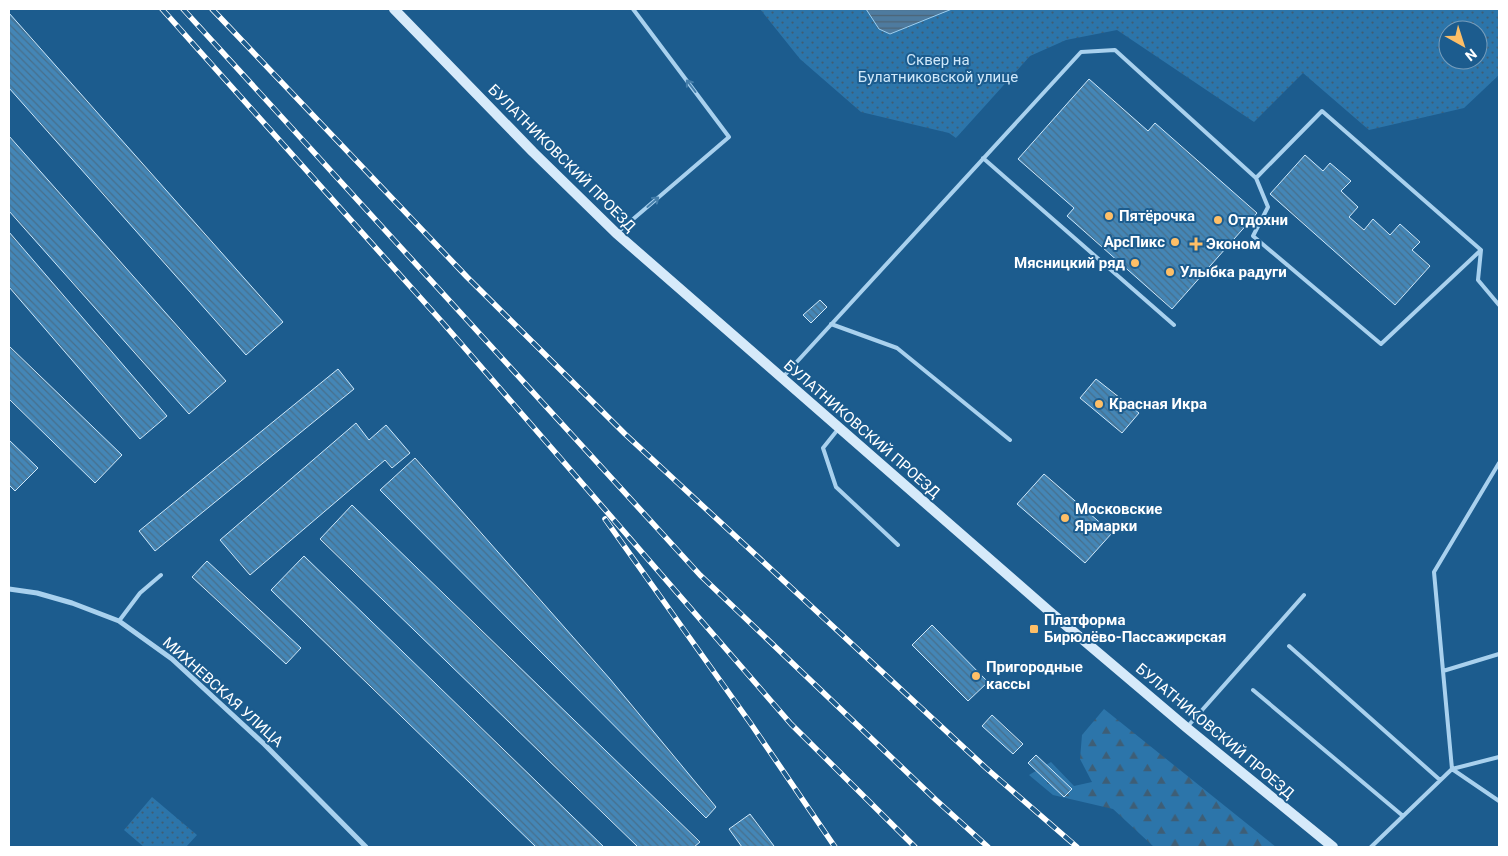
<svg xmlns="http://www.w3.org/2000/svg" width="1508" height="856" font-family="Roboto,sans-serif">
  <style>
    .green { fill: url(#green-dots); fill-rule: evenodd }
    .forest { fill: url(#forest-firs) }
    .water { fill: url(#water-rules); stroke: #9cceef }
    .building { fill: url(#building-back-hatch); stroke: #cfe8fa }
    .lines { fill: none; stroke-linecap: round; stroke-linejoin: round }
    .lane { stroke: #a9d1ee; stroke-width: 4 }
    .street { stroke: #a9d1ee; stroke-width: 5 }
    .secondary { stroke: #d6eafa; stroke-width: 10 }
    .rail-casing { stroke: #fff; stroke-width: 5.5 }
    .rail { stroke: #1c5c8e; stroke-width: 4; stroke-dasharray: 11; stroke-linecap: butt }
    .oneway { stroke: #467fab }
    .poi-dot { fill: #febf67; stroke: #1c5c8e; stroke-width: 2 }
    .labels { text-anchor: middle; stroke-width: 4; stroke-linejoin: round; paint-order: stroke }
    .park-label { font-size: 15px; fill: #cfe8fa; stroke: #1c5c8e }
    .street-label { font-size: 15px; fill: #fff; stroke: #1c5c8e }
    .poi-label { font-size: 15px; font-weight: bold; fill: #fff; stroke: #1c5c8e; text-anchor: start }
  </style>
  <defs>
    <pattern id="green-dots" width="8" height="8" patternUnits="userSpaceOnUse" patternTransform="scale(1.25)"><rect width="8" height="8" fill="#2c75aa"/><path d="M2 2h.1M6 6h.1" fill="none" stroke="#3e5e76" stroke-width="1.8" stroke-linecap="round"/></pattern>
    <pattern id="forest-firs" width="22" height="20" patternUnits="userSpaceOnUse" patternTransform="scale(1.25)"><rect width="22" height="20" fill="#2c75aa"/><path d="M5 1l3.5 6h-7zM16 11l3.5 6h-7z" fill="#3e5e76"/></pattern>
    <pattern id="water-rules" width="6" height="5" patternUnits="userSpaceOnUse" patternTransform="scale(1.25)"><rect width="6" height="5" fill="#4e7b9f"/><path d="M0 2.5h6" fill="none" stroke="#4d6476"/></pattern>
    <pattern id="building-back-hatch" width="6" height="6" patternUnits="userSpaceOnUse" patternTransform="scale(1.25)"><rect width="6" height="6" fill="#4486b6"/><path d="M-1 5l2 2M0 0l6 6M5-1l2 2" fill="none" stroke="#476f8c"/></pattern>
  </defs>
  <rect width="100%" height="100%" fill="#1c5c8e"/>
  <!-- green -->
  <path class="green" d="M760 9H1499V75L1464 108 1369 130 1303 73 1254 122 1117 30 1066 40 1030 56 956 138 949 133 861 112 800 59ZM1448 30H1478V60H1448Z
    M152 797 197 835 186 847H144L124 830Z"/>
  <!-- forest -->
  <path class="forest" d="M1104 709 1276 847H1154L1113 809 1053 795 1029 775 1051 762 1074 786 1092 782 1080 759 1082 735Z"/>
  <!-- water -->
  <path class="water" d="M866 9H952L890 34 879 29Z"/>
  <!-- building -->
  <path class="building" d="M9 13 283 322 246 355 9 88Z
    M1089 79 1148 131 1155 123 1257 213 1172 309 1067 216 1074 208 1018 159Z
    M9 136 226 381 189 414 9 211Z
    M1305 155 1323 171 1330 163 1351 181 1341 191 1358 207 1349 217 1364 230 1373 219 1390 235 1400 224 1420 242 1412 250 1430 266 1395 305 1270 194Z
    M9 232 167 416 140 439 9 287Z
    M820 300 827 307 811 323 803 315Z
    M9 346 122 455 95 483 9 399Z
    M338 369 354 389 155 551 139 531Z
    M1096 379 1139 413 1122 433 1080 398Z
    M356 423 369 440 386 425 410 453 392 468 385 460 250 575 220 540Z
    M9 440 38 468 15 491 9 485Z
    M415 458 610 679 716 807 706 818 380 490Z
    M1044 474 1112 533 1085 563 1017 504Z
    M352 505 700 842 694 847H638L320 539Z
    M304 556 604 847H536L271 590Z
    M207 561 301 648 286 664 192 577Z
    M932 625 988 682 968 701 912 645Z
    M992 715 1023 744 1013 754 982 726Z
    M1036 755 1072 789 1064 797 1028 763Z
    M750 814 774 846 773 847H742L729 829Z"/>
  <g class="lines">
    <!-- lane -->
    <path class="lane" d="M983 158 1174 325
      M1256 178 1268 207 1253 236 1381 344 1481 250 1478 280 1499 305
      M618 232 729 137 633 9
      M831 324 897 348 1010 440
      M783 377 1081 52 1115 50 1256 178 1322 111 1481 250
      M839 428 823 448 836 487 898 545
      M119 621 140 593 161 575
      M1289 646 1440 780
      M1499 654 1443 671 1452 769 1499 757
      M1443 671 1434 572 1499 463
      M1253 690 1403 816
      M1188 726 1304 595
      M1371 847 1452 769 1499 801"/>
    <!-- street -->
    <path class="street" d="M9 589 37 593 72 603 119 621 172 659 264 744 366 847"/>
    <!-- secondary -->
    <path class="secondary" d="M394 9 533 152 616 233 1049 611 1187 728 1333 847"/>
    <defs>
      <path id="rail" d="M162 9 443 323 791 724 915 847
        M183 9 700 575 936 800 988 847
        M212 9 467 277 625 434 986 768 1077 847
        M605 519 751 724 835 847"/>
    </defs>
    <!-- rail casing -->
    <use href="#rail" class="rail-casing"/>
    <!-- rail -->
    <use href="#rail" class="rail"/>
  </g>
  <!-- one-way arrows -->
  <defs><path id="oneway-shaft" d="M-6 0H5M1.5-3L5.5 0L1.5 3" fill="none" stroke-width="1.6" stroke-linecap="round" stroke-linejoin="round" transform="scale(1.25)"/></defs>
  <g class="oneway">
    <use href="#oneway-shaft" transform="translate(691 86) rotate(-127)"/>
    <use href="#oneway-shaft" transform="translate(653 202) rotate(-41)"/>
  </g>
  <!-- markers -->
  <g class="poi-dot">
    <circle cx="1109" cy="216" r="5"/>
    <circle cx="1218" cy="220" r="5"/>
    <circle cx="1175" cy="242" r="5"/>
    <path d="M1193.5 236.5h5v5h5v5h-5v5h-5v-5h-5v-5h5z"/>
    <circle cx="1135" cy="263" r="5"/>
    <circle cx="1170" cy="272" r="5"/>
    <circle cx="1099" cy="404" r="5"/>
    <circle cx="1065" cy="518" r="5"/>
    <rect x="1029" y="624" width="10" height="10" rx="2.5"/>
    <circle cx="976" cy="676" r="5"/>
  </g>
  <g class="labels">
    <!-- park labels -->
    <g class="park-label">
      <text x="938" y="65">Сквер на<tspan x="938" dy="17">Булатниковской улице</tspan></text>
    </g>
    <!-- street labels -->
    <g class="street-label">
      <text transform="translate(562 158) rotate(45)" y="5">БУЛАТНИКОВСКИЙ ПРОЕЗД</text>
      <text transform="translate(862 429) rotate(41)" y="5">БУЛАТНИКОВСКИЙ ПРОЕЗД</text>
      <text transform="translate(223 692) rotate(42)" y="5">МИХНЕВСКАЯ УЛИЦА</text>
      <text transform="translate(1215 731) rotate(40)" y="5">БУЛАТНИКОВСКИЙ ПРОЕЗД</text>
    </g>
    <!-- poi labels -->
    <g class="poi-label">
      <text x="1119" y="221">Пятёрочка</text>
      <text x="1228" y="225">Отдохни</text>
      <text x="1165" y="247" text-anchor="end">АрсПикс</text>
      <text x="1206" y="249">Эконом</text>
      <text x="1125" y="268" text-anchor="end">Мясницкий ряд</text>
      <text x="1180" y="277">Улыбка радуги</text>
      <text x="1109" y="409">Красная Икра</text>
      <text x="1075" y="514">Московские<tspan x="1075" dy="17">Ярмарки</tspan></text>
      <text x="1044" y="625">Платформа<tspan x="1044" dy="17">Бирюлёво-Пассажирская</tspan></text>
      <text x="986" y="672">Пригородные<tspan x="986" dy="17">кассы</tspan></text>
    </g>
  </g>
  <!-- border -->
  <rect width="1508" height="856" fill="none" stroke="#ffffff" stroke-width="20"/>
  <!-- north arrow -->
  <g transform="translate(1463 45) rotate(141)"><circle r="24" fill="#1c5c8e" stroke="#779dbb"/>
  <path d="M0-4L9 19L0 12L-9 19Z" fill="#febf67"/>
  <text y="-8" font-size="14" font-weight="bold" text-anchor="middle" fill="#ffffff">N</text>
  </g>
</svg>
